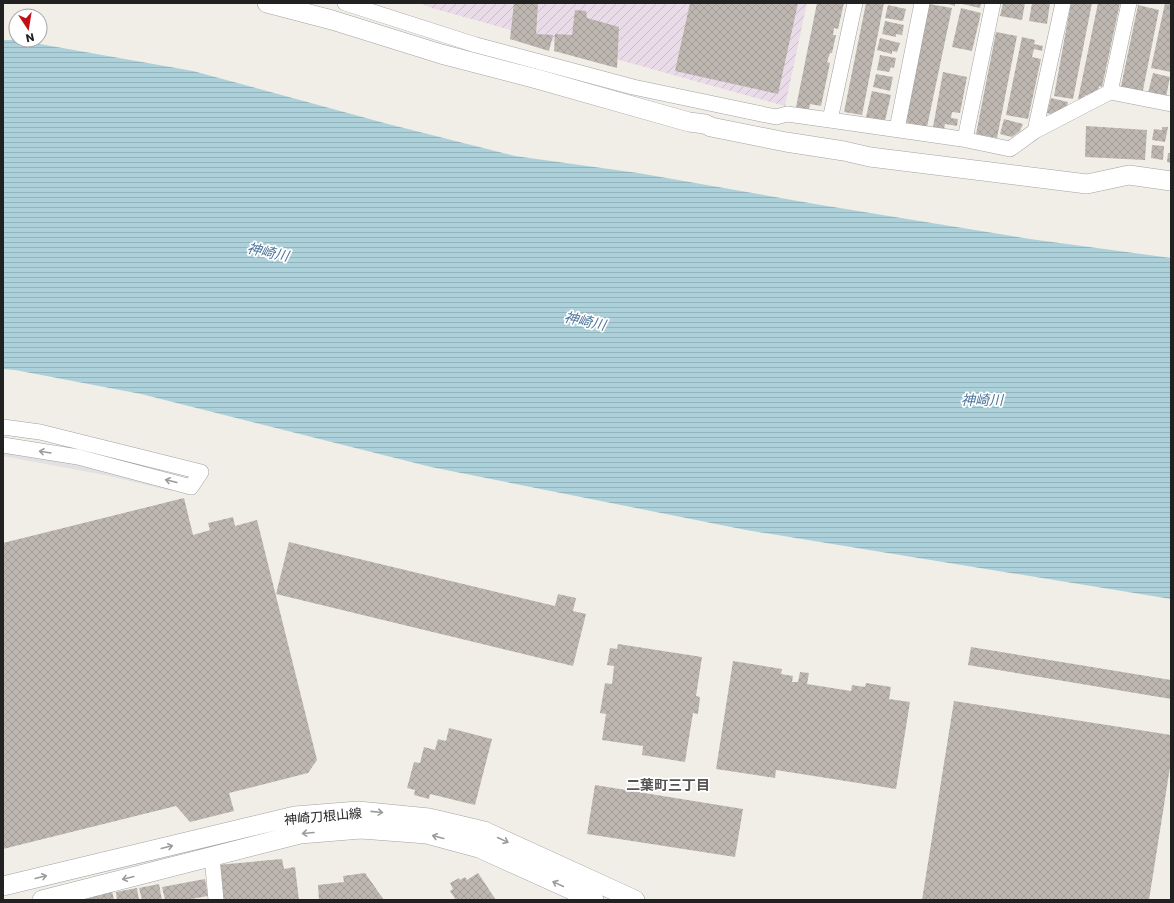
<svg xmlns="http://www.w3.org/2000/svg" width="1174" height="903" font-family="Poppins,'Noto Sans JP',sans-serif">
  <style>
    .industrial { fill: url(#industrial-furrows) }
    .parking { fill: #e1e1e1 }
    .water { fill: url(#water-rules) }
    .building { fill: url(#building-cross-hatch) }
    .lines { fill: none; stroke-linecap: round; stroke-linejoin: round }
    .minor-casing { stroke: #a2a2a2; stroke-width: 16 }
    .tertiary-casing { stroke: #a2a2a2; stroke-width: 20 }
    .minor { stroke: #fff; stroke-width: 15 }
    .tertiary { stroke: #fff; stroke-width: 19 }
    .oneway { stroke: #9b9b9b }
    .labels { text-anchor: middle; stroke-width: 3.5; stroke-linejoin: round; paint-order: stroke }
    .street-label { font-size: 13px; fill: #212121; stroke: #fff }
    .water-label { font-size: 14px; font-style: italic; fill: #4c769b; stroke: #fff }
    .neighbourhood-label { font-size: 14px; font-weight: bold; fill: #545454; stroke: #fff }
  </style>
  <defs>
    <pattern id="industrial-furrows" width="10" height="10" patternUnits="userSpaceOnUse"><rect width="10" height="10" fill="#e9dbe7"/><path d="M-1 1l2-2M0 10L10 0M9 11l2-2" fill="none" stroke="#c8bcc6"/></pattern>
    <pattern id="water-rules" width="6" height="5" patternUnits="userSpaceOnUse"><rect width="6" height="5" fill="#acd1da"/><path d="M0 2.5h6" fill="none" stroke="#94b3bb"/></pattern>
    <pattern id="building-cross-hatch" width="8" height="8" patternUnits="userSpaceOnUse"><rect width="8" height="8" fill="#beb7b1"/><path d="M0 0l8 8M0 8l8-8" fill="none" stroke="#a39d98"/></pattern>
  </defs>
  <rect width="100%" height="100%" fill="#f1eee8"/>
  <!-- industrial -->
  <path class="industrial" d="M419 3H807L785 106 432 8Z"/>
  <!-- parking -->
  <path class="parking" d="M3 450 37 455 174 485 172 491 105 475 3 456Z"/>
  <!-- water -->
  <path class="water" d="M3 40H17L193 71 388 124 515 156 638 173 815 204 1030 239 1171 258V599L746 530 431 467 141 394 15 370 3 369Z"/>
  <!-- building -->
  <path class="building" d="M514 3H538L536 34 553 35 549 51 510 39Z
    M690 3H798L778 94 675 71Z
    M817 3H844L838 29 834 28 833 35H836L832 53H830L827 62 830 63 821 106 810 104 809 110 796 107Z
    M866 3H884L862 115 844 112Z
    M945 3H955V6Z
    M958 3H981L980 8Z
    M1003 3H1025L1022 20 1000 16Z
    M1032 3H1050L1047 24 1029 21Z
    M1071 3H1092L1073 99 1054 96Z
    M1098 3H1120L1102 87 1099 86 1098 92 1094 91 1092 96 1085 95 1084 101 1078 99Z
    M1165 3H1171V72L1151 68Z
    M929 4 952 8 927 127 904 122Z
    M888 5 906 9 903 21 885 18Z
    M1138 5 1159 10 1142 95 1120 91Z
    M961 8 981 13 972 51 952 47Z
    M575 10 586 11 587 18 619 27 617 68 554 51 555 34 572 35Z
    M885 21 904 25 902 35 896 34V37L882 34Z
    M996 32 1017 36 997 138 976 134Z
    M1022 37 1035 40 1034 44 1043 46 1042 51 1034 49 1032 57 1041 59 1028 119 1006 115Z
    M880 38 900 43 897 52 892 51V54L877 50Z
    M880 55 896 58 894 68 891 67 889 72 877 70Z
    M943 72 967 77 960 113 952 112 951 118 958 119 957 126 945 124 944 129 933 127Z
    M1153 73 1170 77 1166 97 1148 93Z
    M876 74 893 77 890 91 873 87Z
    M872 91 891 95 885 121 866 117Z
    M1051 98 1068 102 1066 112 1058 116 1047 113Z
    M1004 119 1023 124 1020 131 1012 137 1000 134Z
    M1086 126 1147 130 1145 160 1085 157Z
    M1162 127H1168L1165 142 1152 140 1154 129 1162 130Z
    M1152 145 1164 146 1163 160 1151 158Z
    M1168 153H1171V163L1167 162Z
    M184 498 193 535 210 530 208 523 233 517 235 526 257 520 317 760 308 773 229 793 234 811 190 822 176 806 3 849V543Z
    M289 542 555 606 558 594 576 598 573 611 586 614 573 666 276 594Z
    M618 644 702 657 696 696 700 697 698 714 693 713 685 762 642 755 643 746 602 740 606 714 600 713 605 683 612 684 614 666 607 665 610 648 617 649Z
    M971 647 1171 680V699L968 665Z
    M733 661 782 669 781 674 793 676 792 682H798L800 672 809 673 807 684 851 691 852 685 865 687 866 683 891 687 889 699 910 702 896 789 776 770 775 778 716 769Z
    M954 701 1171 735V761L1149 900H922Z
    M449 728 492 739 475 805 430 794 429 799 414 795 415 790 407 788 414 762 420 763 424 747 435 750 438 739 446 741Z
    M595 785 743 809 735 857 587 834Z
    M282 859 284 869 295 867 299 900H220L217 865Z
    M365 873 384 900H319L318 885 344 882 343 876Z
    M478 873 496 900H456L450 891 453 889 450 883 459 878 460 880 465 877 467 880Z
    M205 879 208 896 186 900H165L162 887Z
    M159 884 162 900H142L139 888Z
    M137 888 139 900H117L116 892Z
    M112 891 114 900H83L82 897Z"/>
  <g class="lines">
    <defs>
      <path id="minor" d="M345 3 476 45 633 87 776 117 787 114 830 120 962 139 1010 149 1035 131 1110 92 1171 104
        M1110 92 1129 3
        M830 120 855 3
        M897 129 922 3
        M1035 131 1063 3
        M965 139 993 3
        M3 427 40 432 201 472 191 487 78 457 3 445
        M212 857 216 900"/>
      <path id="tertiary" d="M267 3 332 20 441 54 537 79 689 122 705 124 711 127 786 142 844 151 870 157 1087 184 1129 175 1171 181
        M3 886 295 816 358 811 429 818 484 831 635 900
        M42 900 300 834 361 829 427 834 479 848 594 900"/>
    </defs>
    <!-- minor casing -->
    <use href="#minor" class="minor-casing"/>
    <!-- tertiary casing -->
    <use href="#tertiary" class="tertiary-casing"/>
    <!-- minor -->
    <use href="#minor" class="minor"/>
    <!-- tertiary -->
    <use href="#tertiary" class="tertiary"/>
  </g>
  <!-- one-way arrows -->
  <defs><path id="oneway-shaft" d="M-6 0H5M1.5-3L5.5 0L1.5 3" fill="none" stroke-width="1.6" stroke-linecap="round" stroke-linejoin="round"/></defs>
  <g class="oneway">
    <use href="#oneway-shaft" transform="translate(45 452) rotate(-171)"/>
    <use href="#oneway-shaft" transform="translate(171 481) rotate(-166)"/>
    <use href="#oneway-shaft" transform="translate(377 812) rotate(6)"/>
    <use href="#oneway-shaft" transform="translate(308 833) rotate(175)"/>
    <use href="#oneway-shaft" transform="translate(438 837) rotate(-165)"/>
    <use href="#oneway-shaft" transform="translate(503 840) rotate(25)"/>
    <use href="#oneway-shaft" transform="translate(167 847) rotate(-14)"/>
    <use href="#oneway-shaft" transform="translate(41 877) rotate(-14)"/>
    <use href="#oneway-shaft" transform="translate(128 878) rotate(166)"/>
    <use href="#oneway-shaft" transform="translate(558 884) rotate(-155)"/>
  </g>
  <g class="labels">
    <!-- street labels -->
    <g class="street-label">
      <text transform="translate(323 816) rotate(-5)" y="5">神崎刀根山線</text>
    </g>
    <!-- water labels -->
    <g class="water-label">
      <text transform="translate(268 252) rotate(12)" y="5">神崎川</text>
      <text transform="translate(585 321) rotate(12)" y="5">神崎川</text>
      <text x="982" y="405">神崎川</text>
    </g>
    <!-- neighbourhood labels -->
    <g class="neighbourhood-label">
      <text x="668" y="790">二葉町三丁目</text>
    </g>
  </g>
  <!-- border -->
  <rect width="1174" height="903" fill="none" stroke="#212121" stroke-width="8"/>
  <!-- north arrow -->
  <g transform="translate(28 28) rotate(168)"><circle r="19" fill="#ffffff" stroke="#a6a6a6"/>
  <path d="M0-3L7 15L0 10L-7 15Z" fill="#c30f14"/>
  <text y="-6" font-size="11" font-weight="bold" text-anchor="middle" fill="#212121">N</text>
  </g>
</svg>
